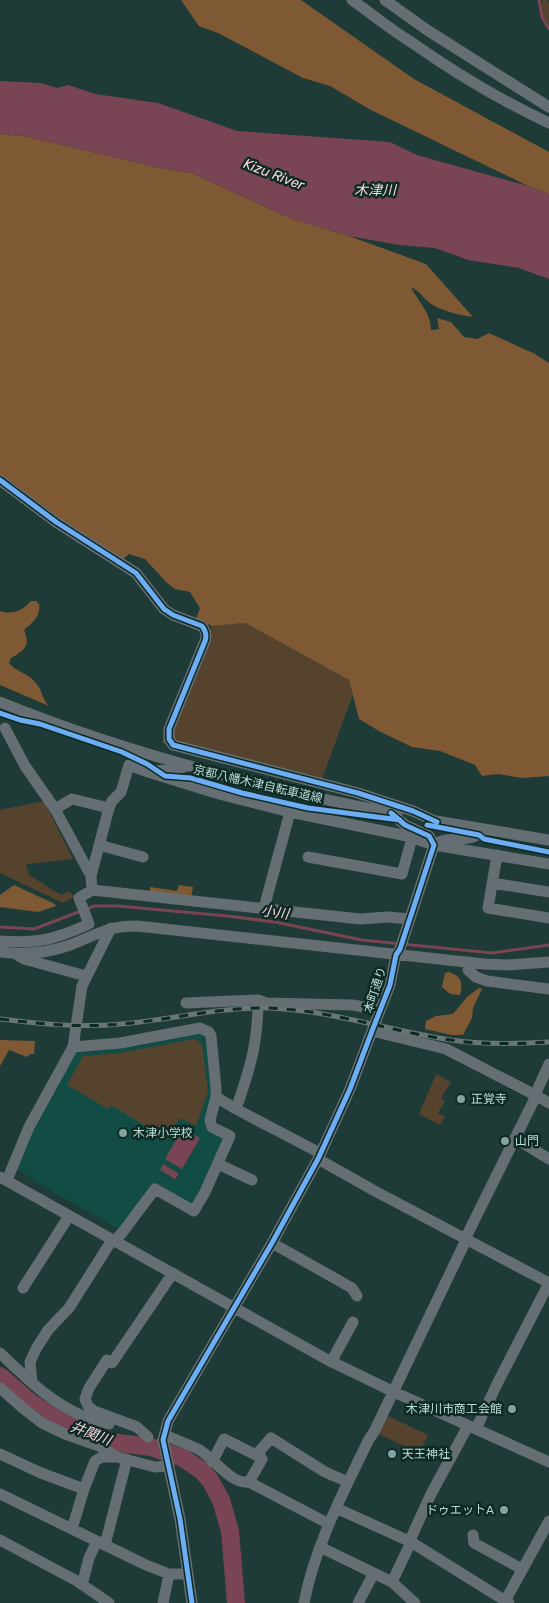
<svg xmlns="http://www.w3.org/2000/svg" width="549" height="1603" font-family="Rubik,'Noto Sans JP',sans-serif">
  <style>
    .built { fill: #114c45 }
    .green { fill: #56432d }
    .forest { fill: #7e5933 }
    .water { fill: #794454 }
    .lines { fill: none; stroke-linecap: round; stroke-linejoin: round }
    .stream { stroke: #794454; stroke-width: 3 }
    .river { stroke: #794454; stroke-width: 18 }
    .minor { stroke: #656e72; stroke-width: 11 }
    .rail-casing { stroke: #687676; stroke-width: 5 }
    .rail { stroke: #0e2a25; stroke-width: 3; stroke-dasharray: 9; stroke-linecap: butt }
    .cycleway-casing { stroke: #0e2a25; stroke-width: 8 }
    .cycleway { stroke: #6dadf4; stroke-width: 5 }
    .poi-dot { fill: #84a39e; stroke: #0e2a25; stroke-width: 2 }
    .labels { text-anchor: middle; stroke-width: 5; stroke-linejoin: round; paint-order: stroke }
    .street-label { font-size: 12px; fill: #bbdbd5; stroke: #0e2a25 }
    .poi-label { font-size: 12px; fill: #bbdbd5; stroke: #0e2a25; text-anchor: start }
    .water-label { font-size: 14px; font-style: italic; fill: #fcd4dd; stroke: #0e2a25 }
  </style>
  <rect width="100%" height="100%" fill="#1f3b37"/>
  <!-- built -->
  <path class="built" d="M200 1032 206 1037 213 1090 205 1121 226 1140 194 1204H188L154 1186 120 1230 36 1182V1181L15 1168 37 1117 75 1051Z"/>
  <!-- green -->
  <path class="green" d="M542 0H547L549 3V26C544 18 539 9 542 0Z
    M245 623 349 680 353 694 321 782 178 749 162 743 212 626Z
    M44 801 73 859 26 864 29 875 61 895 69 891 74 897 63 903 0 873V810Z
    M195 1039 202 1044 208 1092 196 1126 180 1118 167 1139 111 1105 108 1109 67 1085 83 1056 119 1053Z
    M436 1074 451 1082 441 1098 445 1101 438 1113 445 1117 440 1125 419 1114Z
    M386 1415 428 1435 419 1453 377 1433Z"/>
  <!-- forest -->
  <path class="forest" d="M181 0H301L414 79 549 152V194L528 186 371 110 330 86 303 78 218 33 199 26Z
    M0 134 24 136 165 169 192 173 290 218 349 236 426 264 473 317C460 315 445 312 433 305 425 301 420 291 411 287 418 302 431 312 431 330L439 329 437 318 451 322 464 337 477 339 489 333 535 354 549 363V776L522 778 498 774 482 776 475 765 440 751 412 747 379 731 359 719 349 680 245 623 212 626 196 619 200 608 190 592 175 589 167 583 145 559 129 554 122 560 38 507 0 476Z
    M31 601H36L39 604C41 617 32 623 24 630 31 646 24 651 11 658L9 663C16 672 28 673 35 682 42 689 42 699 49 706L0 685V611C14 615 21 611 31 601Z
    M14 885 55 904 56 906 38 912 0 907V895Z
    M179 885 193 887 191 898 150 894V887L177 891Z
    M449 972C462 976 463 983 460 995L450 994 442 987 445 973Z
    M479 988 482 989 473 1008 472 1018 463 1035H451L425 1029 426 1021 436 1016 453 1014 467 997Z
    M0 1040 35 1041 34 1054H30L27 1057 9 1050 0 1066Z"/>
  <!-- water -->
  <path class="water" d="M0 81 40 83 58 88 68 85 95 94 158 103 237 131 390 142 417 155 528 186 549 194V279L519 268 468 260 435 248 399 245 349 236 290 218 192 173 165 169 24 136 0 134Z
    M183 1128 200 1138 182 1169 165 1159Z
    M163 1164 179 1174 175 1179 160 1170Z"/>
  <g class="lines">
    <!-- stream -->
    <path class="stream" d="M539 0 542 17 549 29
      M87 909 94 906H118L227 916 275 922 362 940 492 953 549 945
      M0 927 34 929 81 911"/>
    <!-- river -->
    <path class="river" d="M0 1376 30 1402 60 1421 111 1442 151 1447 183 1458 201 1470 210 1480 221 1500 230 1531 236 1603"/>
    <!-- minor -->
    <path class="minor" d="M352 0C372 14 390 29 411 42 455 73 500 100 549 123
      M385 0 427 30 549 107
      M0 480 56 522 136 573 164 609 173 615 202 626C206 631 207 635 205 641L169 729V739L173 745 358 793 413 811 437 822
      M0 702C128 754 261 788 397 814
      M5 728 25 766 55 809 91 876 92 890
      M148 772 219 794 290 812 407 836 434 845 549 864
      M55 809 72 799 109 808
      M430 820 549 840
      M435 844C452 834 470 845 484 830
      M99 845 143 857
      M497 855 488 908 549 918
      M308 857 402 874 412 838
      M91 876 109 808 112 801 121 792 129 765 148 772 184 767
      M492 883 549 892
      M264 908 290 812
      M0 941C39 944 55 939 89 924L79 898 92 890 360 919 388 917 410 919
      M0 952C23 955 48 953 70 945 97 935 106 926 137 926L484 964 507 965 549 962
      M17 955 24 959 86 976
      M469 962 468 970 476 977 487 981 549 989
      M186 1003 258 1000 266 1003 353 1005 380 1010
      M372 1031 446 1049 535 1095 534 1100 465 1239
      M73 1047 120 1043 200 1028 209 1032 211 1036 216 1088V1097L210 1120 212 1127 230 1136 205 1192 194 1211 155 1189 122 1233 114 1241
      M549 1064 535 1095 549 1103
      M216 1097 236 1109 320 1153
      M236 1109C250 1069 258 1043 258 1000
      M515 1138 549 1159
      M318 1159 373 1190 549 1283
      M218 1164 252 1180
      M0 1177 326 1359 394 1392 549 1462
      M7 1180 29 1127 73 1047 82 986 111 928
      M272 1243 352 1288 357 1296
      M23 1288 69 1216
      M0 1353C25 1377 51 1403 83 1416 91 1419 100 1421 109 1424
      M331 1362 353 1322
      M32 1383 30 1362 36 1349 48 1330 69 1308 112 1240
      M0 1388 24 1409 42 1423 65 1434 99 1446 115 1456
      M476 1429 497 1384 549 1283
      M165 1435C176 1440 187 1444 198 1449 213 1457 231 1485 249 1482L329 1524
      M148 1437 137 1427 94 1411 88 1406 85 1399 89 1388 107 1360 112 1363 173 1273
      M0 1454 41 1473 84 1489 95 1461 102 1457H117L155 1467 169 1466
      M212 1462 224 1439 256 1455 271 1438 325 1472 348 1482
      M249 1482 261 1461 262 1459 258 1452
      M0 1494 146 1565 169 1574H187
      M336 1508 411 1542 509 1603
      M72 1529 84 1489
      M473 1535 474 1543 522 1569
      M0 1540 77 1581 109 1603
      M105 1545 127 1459
      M320 1547 392 1582
      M82 1585 89 1558 97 1541
      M163 1603 169 1574
      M192 1603 180 1519 163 1440 168 1421 272 1243 318 1159 350 1089 372 1031 390 985 396 955 400 949 434 845 429 836 405 825 391 813
      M304 1603C315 1545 344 1491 369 1439L374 1432 466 1240
      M358 1603 374 1573
      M415 1603 392 1582 411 1542V1538L431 1494 468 1426
      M504 1603 549 1521"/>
    <defs>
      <path id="rail" d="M0 1019C41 1024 80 1028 121 1024 170 1020 219 1007 268 1008 331 1010 389 1031 451 1040 483 1045 516 1044 549 1042"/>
    </defs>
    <!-- rail casing -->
    <use href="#rail" class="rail-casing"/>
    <!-- rail -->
    <use href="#rail" class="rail"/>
    <defs>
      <path id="cycleway" d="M0 480 56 522 136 573 164 609 173 615 202 626C206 631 207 635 205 641L169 729V739L173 745 358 793 413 811 437 822
        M0 713 20 720 40 724 122 752 147 764 165 776 191 778 242 793 308 808 400 820
        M427 825 479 835 484 839 549 852
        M192 1603 180 1519 163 1440 168 1421 272 1243 318 1159 350 1089 372 1031 390 985 396 955 400 949 434 845 429 836 405 825 391 813"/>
    </defs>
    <!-- cycleway casing -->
    <use href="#cycleway" class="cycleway-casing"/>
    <!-- cycleway -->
    <use href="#cycleway" class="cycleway"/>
  </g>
  <!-- markers -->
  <g class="poi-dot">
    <circle cx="461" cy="1099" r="5"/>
    <circle cx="123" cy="1133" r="5"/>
    <circle cx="505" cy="1141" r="5"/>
    <circle cx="512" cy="1409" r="5"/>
    <circle cx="392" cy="1454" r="5"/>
    <circle cx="504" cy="1510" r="5"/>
  </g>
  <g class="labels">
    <!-- street labels -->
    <g class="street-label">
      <text transform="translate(258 784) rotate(13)" y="4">京都八幡木津自転車道線</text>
      <text transform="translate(375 990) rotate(-72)" y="4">本町通り</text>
    </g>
    <!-- poi labels -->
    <g class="poi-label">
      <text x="471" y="1103">正覚寺</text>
      <text x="133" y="1137">木津小学校</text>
      <text x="515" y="1145">山門</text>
      <text x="502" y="1413" text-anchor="end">木津川市商工会館</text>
      <text x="402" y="1458">天王神社</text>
      <text x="494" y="1514" text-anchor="end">ドゥエットA</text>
    </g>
    <!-- water labels -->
    <g class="water-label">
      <text transform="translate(274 174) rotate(21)" y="5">Kizu River</text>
      <text x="375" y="195">木津川</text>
      <text transform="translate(275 912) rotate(8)" y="5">小川</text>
      <text transform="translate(91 1433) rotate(21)" y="5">井関川</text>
    </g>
  </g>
</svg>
